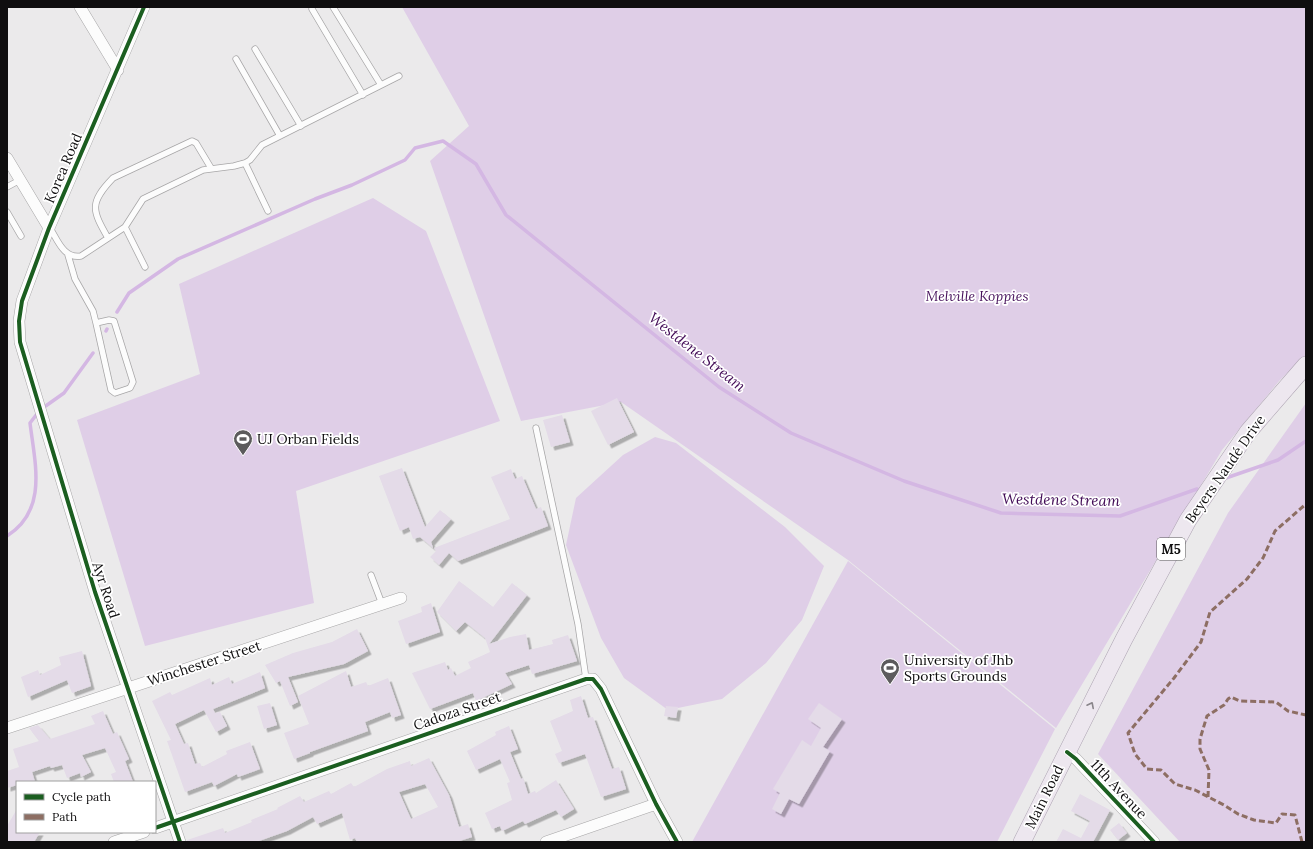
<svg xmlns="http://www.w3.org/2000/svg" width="1313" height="849" font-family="Lora,serif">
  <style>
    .green { fill: #dfcee7 }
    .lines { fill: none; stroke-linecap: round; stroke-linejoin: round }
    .stream { stroke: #d4b7e3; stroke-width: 3.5 }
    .building { fill: #e4dbe8; fill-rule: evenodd; filter: url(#shadow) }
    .service-casing { stroke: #a7a6a7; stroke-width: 7 }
    .minor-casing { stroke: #a7a6a7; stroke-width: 12 }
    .primary-casing { stroke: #ada3b2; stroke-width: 18 }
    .service { stroke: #fcfcfc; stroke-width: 5.5 }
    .minor { stroke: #fcfcfc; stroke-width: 11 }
    .primary { stroke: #ede7ef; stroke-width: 17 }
    .quiet { stroke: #8d6e63; stroke-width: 3; stroke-dasharray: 6 3; stroke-linecap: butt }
    .cycleway-casing { stroke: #fff; stroke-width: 6 }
    .cycleway { stroke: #1b5e20; stroke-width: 4 }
    .oneway { stroke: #89858a }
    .labels { text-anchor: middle; stroke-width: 3.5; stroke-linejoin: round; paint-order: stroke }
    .shield { fill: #fff; stroke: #575657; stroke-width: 1 }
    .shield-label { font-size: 13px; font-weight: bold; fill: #0f0e0f }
    .street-label { font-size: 14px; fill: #0f0e0f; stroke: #fff }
    .park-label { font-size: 14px; font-style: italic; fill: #47125c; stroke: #fff }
    .poi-label { font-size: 14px; fill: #0f0e0f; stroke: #fff; text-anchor: start }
    .water-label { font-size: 15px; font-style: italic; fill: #420b56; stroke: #fff }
  </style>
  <defs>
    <filter id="shadow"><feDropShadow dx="3.5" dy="3.5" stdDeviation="0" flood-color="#0004"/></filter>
  </defs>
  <rect width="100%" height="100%" fill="#ebeaeb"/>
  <!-- green -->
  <path class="green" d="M402 7H1306V355L1280 380 1222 450 1056 728 848 560 621 402 521 421 430 161 469 126Z
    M373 198 426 231 500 421 296 491 314 603 145 646 77 420 200 374 179 284Z
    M1306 403V842H1180L1098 754 1228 513Z
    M655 437 676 443 785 527 824 566 802 620 766 663 722 699 668 710 624 678 601 638 566 545 576 498 623 455Z
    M848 561 1055 729 997 842H692Z"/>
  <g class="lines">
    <!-- stream -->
    <path class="stream" d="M117 312 129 293 178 259 315 199 352 185 405 160 415 148 443 141 476 164 506 215 719 387 791 433 904 481 1001 513 1120 516 1197 489
      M106 331 107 329
      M1226 478 1278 460 1306 441
      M7 536C48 510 35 464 30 423L40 410 64 393 93 353"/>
  </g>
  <!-- building -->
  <path class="building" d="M617 398 634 432 608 445 591 411Z
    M562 415 570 442 551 447 543 420Z
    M402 468 425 527 440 510 451 519 431 542 433 548 420 537 413 539 409 527 400 531 379 476Z
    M511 469 515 479 522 476 536 509 541 507 548 526 458 561 449 553 439 565 430 557 436 551 434 548 510 519 491 477Z
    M459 581 493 607 512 583 527 595 489 644 510 637 526 634 529 650 553 644 552 640 568 635 577 661 532 674 529 665 505 673 512 684 476 701 473 693 430 709 412 673 445 662 448 670 451 668 455 676 471 668 468 662 490 652 485 638 465 622 456 631 437 612Z
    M431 603 440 632 406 644 398 621 422 612 421 607Z
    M357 629 368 651 344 664 288 677 298 702 290 706 280 681 276 683 265 665 293 653 332 642Z
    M82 651 91 686 72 693 67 680 28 697 21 677 38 670 40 675 61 665 59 657Z
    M346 671 351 687 366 682 368 686 388 678 401 715 392 718 390 712 365 722 368 731 310 752V753L294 759 284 733 309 724 298 696Z
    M260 672 265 688 213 709 215 713 220 712 227 726 216 732 204 710 175 724 184 744 188 743 195 764 200 763 202 767 227 754 226 751 250 742 260 769 238 777 237 774 214 786 212 782 185 792 167 741 171 740 152 701 170 692 172 695 210 678 212 685 229 677 232 684Z
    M581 696 588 718 593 717 612 769 619 767 626 789 601 797 585 754 559 763 555 754 562 751 550 721 573 711 570 700Z
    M270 703 277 725 264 729 257 706Z
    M819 703 842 719 823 747 830 751 799 804 789 799 781 814 772 809 780 793 773 789 802 740 811 746 821 728 808 719Z
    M666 706 678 707 676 718 664 716Z
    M103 711 113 734 117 732 129 759 125 761 133 782H114L111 774 116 772 105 748 82 755 91 772 81 777 80 773 67 778 62 765 51 768 50 766 32 772 35 782H17V785L7 788V771L19 767 13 749 39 741 29 728 38 725 50 739 95 724 91 716Z
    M509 726 518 749 510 752 521 779 523 778 528 794 535 791 536 793 556 780 574 809 561 817 556 810 525 824 523 821 502 831 500 826 492 829 485 813 512 800 507 783 510 782 500 759 476 770 467 751 496 735 495 732Z
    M429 758 449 795 459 827 468 824 472 837 456 842H357L355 838 350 840 342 813 317 824 313 817 287 831 256 842H187V840L223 828 225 833 252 822 251 820 278 809 277 808 300 796 304 802 329 791 331 794 351 783 354 787 387 769 410 761 411 766ZM425 784 438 807 411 819 399 792Z
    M1080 794 1110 810 1093 842H1056L1063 829 1081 838 1090 821 1071 811Z
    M17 809V832H40L34 842H7V826Z
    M1119 823 1127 833 1118 840 1110 830Z"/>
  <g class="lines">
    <defs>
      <path id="service" d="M333 7 381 85
        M312 9 363 95
        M255 49 301 126
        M236 59 280 136
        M245 163 268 211
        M7 187 20 180
        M7 212 21 236
        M125 227 145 267
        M50 228C58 241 64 259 81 256L125 227 143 199 203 170 234 166 245 163 250 160 262 145 399 76
        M108 238C92 210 89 203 113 178L192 141 196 143 211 168
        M68 255 75 279 93 311 96 323 111 390 115 393 130 388 133 382 114 321 109 320 96 323
        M536 428 578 624 586 679
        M371 575 382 604"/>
      <path id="minor" d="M80 7 118 70
        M144 7 49 228 22 301 19 321 20 342 95 592 180 842
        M7 158 49 228
        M7 728 401 598
        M1067 752 1076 759 1154 842
        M155 828 586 679H593L601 689 656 804 677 842
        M114 842 144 832
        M546 842 656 804"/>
      <path id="primary" d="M1022 842 1124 639 1188 520 1248 432 1306 365"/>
    </defs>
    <!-- service casing -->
    <use href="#service" class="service-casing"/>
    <!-- minor casing -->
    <use href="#minor" class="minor-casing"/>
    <!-- primary casing -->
    <use href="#primary" class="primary-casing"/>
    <!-- service -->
    <use href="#service" class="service"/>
    <!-- minor -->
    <use href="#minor" class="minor"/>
    <!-- primary -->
    <use href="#primary" class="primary"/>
    <!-- quiet -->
    <path class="quiet" d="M1208 797 1209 770 1200 749V739L1207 716 1224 705 1228 699 1231 697 1240 701 1276 702 1288 711 1306 715
      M1302 842 1295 815 1282 814 1276 823 1254 820 1238 814 1224 805 1195 790 1175 784 1161 770 1147 769 1135 754 1128 733 1174 678 1201 642 1210 612 1247 579 1263 558 1275 531 1306 504"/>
    <defs>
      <path id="cycleway" d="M144 7 49 228 22 301 19 321 20 342 95 592 180 842
        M1067 752 1076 759 1154 842
        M155 828 586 679H593L601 689 656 804 677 842"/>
    </defs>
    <!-- cycleway casing -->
    <use href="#cycleway" class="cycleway-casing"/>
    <!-- cycleway -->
    <use href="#cycleway" class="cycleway"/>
  </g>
  <!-- one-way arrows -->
  <defs><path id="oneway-chevron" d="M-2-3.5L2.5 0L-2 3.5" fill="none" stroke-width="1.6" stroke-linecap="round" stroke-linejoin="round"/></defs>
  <use class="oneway" href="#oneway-chevron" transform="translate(1091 705) rotate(-63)"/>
  <!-- icons -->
  <defs>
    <symbol id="stadium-pin" viewBox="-11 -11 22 30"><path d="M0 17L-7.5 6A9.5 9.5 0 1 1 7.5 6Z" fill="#5c5b5c" stroke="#fff"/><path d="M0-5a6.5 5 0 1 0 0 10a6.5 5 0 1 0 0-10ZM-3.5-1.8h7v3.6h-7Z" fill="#fff"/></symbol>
  </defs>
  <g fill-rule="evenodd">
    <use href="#stadium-pin" x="232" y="428" width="22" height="30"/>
    <use href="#stadium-pin" x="879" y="657" width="22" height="30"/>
  </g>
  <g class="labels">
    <!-- shield labels -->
    <rect class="shield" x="1157" y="538" width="28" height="22" rx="3"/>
    <g class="shield-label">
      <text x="1171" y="554">M5</text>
    </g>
    <!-- street labels -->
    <g class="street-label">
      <text transform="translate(63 168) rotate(-67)" y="5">Korea Road</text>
      <text transform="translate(1225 469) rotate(-55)" y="5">Beyers Naudé Drive</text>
      <text transform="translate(106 590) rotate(72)" y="5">Ayr Road</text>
      <text transform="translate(204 663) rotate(-18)" y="5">Winchester Street</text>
      <text transform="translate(457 711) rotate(-19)" y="5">Cadoza Street</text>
      <text transform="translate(1119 789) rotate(47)" y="5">11th Avenue</text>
      <text transform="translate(1044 797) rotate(-64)" y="5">Main Road</text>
    </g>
    <!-- park labels -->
    <g class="park-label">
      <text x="977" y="301">Melville Koppies</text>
    </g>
    <!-- poi labels -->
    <g class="poi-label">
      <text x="257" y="444">UJ Orban Fields</text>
      <text x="904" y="665">University of Jhb<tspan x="904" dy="16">Sports Grounds</tspan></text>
    </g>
    <!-- water labels -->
    <g class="water-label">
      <text transform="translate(697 352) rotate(38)" y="5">Westdene Stream</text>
      <text transform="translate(1061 500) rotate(1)" y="5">Westdene Stream</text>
    </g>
  </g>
  <!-- border -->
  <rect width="1313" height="849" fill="none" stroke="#0f0e0f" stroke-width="16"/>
  <!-- legend -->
  <rect x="16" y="781" width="140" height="52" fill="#ffffff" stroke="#9f9f9f"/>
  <rect x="24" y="794" width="20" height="6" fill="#1b5e20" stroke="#9f9f9f"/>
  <text x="52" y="801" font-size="12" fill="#0f0e0f">Cycle path</text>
  <rect x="24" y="814" width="20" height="6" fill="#8d6e63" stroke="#9f9f9f"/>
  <text x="52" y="821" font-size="12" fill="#0f0e0f">Path</text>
</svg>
